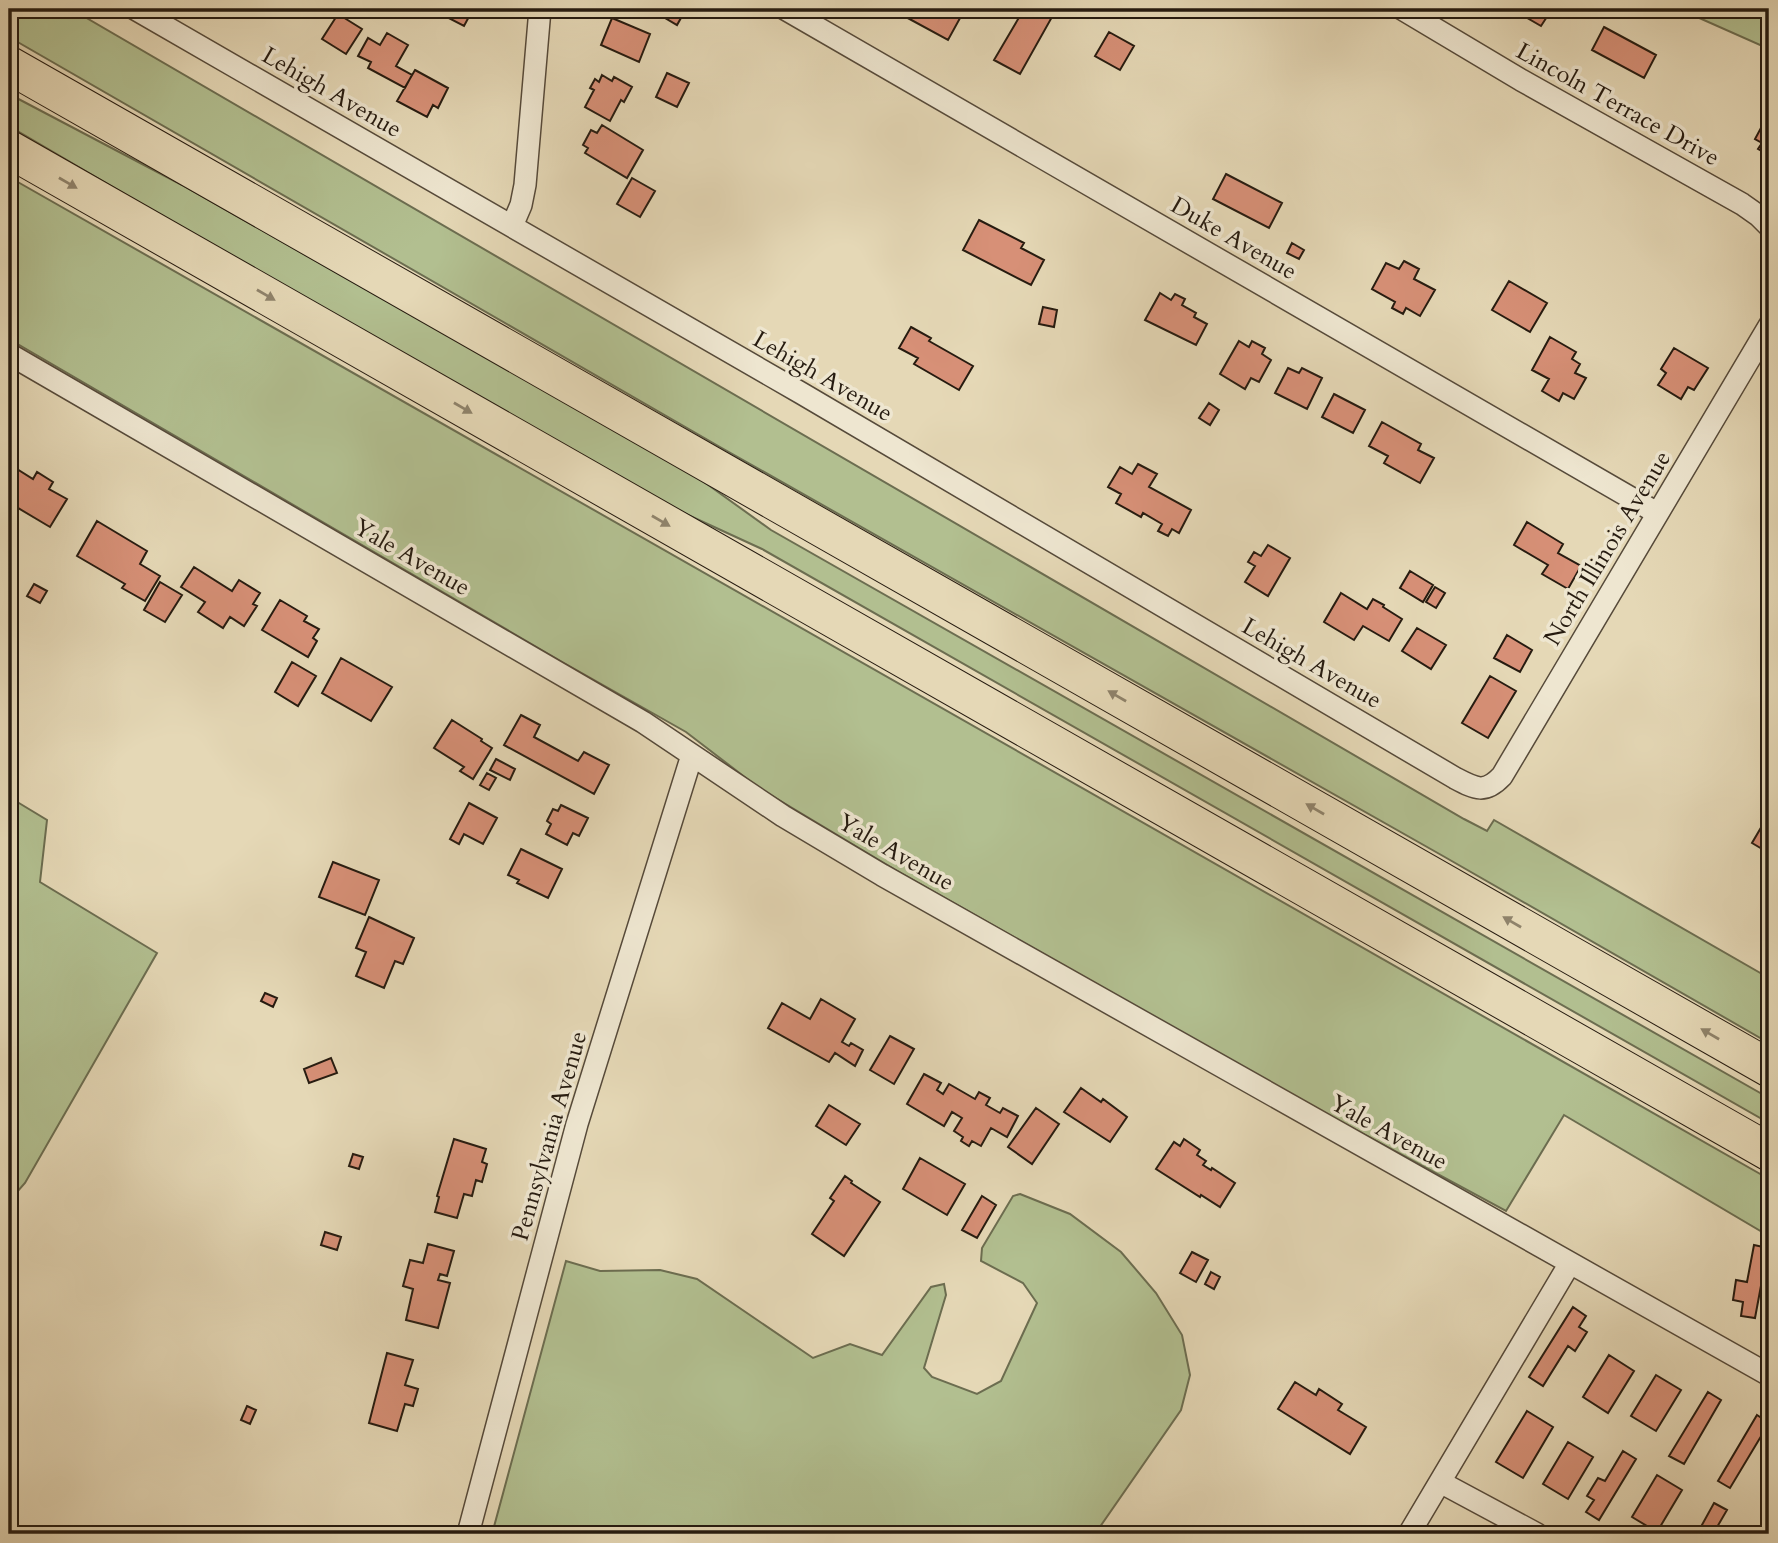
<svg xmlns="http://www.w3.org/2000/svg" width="1778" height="1543" font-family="Cardo,serif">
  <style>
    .green { fill: #b2bf90; stroke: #6c6d50; stroke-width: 2 }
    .building { fill: #d79077; stroke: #261b10; stroke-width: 2 }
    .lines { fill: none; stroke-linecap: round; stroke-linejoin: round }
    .minor-casing { stroke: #564a3a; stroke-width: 24 }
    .motorway-casing { stroke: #261b10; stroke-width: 39 }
    .minor { stroke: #eee6d0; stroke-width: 21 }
    .motorway { stroke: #e5d8b6; stroke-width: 37 }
    .oneway { fill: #8f836b }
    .labels { text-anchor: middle; stroke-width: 7; stroke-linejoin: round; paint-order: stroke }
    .street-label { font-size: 24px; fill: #261b10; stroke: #eee6d0 }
  </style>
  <rect width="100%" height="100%" fill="#e5d8b6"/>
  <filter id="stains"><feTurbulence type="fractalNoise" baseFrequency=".00286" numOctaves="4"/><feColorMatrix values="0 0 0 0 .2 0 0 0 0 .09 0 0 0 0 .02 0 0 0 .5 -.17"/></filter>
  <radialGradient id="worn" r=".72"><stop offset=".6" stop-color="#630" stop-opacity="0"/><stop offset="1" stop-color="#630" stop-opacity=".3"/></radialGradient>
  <!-- green -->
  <path class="green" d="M9 9H71L1464 819 1487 831 1494 820 1769 978V1043L1443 856 720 447 9 37Z
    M1679 9H1769V49Z
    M9 94 182 185 693 474 771 530 1769 1098V1123L762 549 675 509 157 213 9 126Z
    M9 177 1769 1179V1236L1564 1115 1506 1211 1302 1101 894 869 759 788 686 732 564 663 9 339Z
    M9 797 47 820 40 882 157 953 25 1183 9 1201Z
    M1020 1194 1070 1214 1121 1252 1156 1293 1182 1335 1190 1375 1181 1410 1095 1534H492L566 1261 600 1271 660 1270 697 1279 813 1358 850 1344 882 1355 931 1287 944 1284 946 1295 924 1368 932 1377 977 1394 1001 1381 1037 1303 1023 1283 981 1261 982 1248 1013 1196Z"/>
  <!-- building -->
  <path class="building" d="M438 9H469L472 11 464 26 437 12Z
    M650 9H686L677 25Z
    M908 9H965L948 40 904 16Z
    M1024 9H1038L1052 17 1020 74 994 60Z
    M1512 9H1552L1541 26Z
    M338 14 362 29 346 54 322 39Z
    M612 18 650 34 639 62 601 45Z
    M1604 27 1656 55 1644 78 1592 50Z
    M1109 32 1134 46 1120 70 1095 56Z
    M387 33 408 45 396 66 412 75 405 88 368 68 371 62 358 56 368 38 380 45Z
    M415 70 448 88 438 108 433 105 427 117 397 101Z
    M667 73 689 83 677 107 656 97Z
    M602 75 612 81 614 77 632 87 624 102 621 100 610 121 585 107 594 90 590 88 595 79 599 82Z
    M1769 113V155L1758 149 1762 143 1755 139Z
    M602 125 643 150 627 178 585 153 588 148 583 145 591 130 597 133Z
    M1226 174 1282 203 1269 228 1213 199Z
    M632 178 655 191 640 217 617 204Z
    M979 220 1024 243 1021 248 1044 260 1031 285 963 250Z
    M1292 243 1304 250 1299 259 1287 253Z
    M1404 261 1419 269 1414 279 1435 290 1420 316 1406 308 1403 314 1392 308 1395 302 1372 289 1386 263 1399 269Z
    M1509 281 1547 303 1530 332 1492 310Z
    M1160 293 1171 300 1175 294 1185 299 1182 305 1196 313 1194 317 1207 324 1196 345 1145 320Z
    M1043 307 1057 310 1054 327 1039 324Z
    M911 327 931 338 929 341 973 366 959 390 914 364 918 358 899 348Z
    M1550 337 1576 352 1572 359 1580 364 1575 373 1586 378 1574 399 1563 393 1559 401 1542 391 1549 379 1532 370Z
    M1239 341 1249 347 1252 341 1265 348 1262 354 1271 360 1259 382 1251 378 1245 389 1220 374Z
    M1674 348 1708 368 1694 390 1688 387 1681 399 1658 385 1666 373 1661 369Z
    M1288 368 1299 373 1302 368 1322 378 1307 409 1275 393Z
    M1334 394 1365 410 1353 433 1322 417Z
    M1209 403 1219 410 1210 425 1199 418Z
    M1382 422 1421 444 1418 450 1434 458 1420 483 1384 463 1388 456 1369 446Z
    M9 464 33 479 37 472 53 482 49 489 67 499 50 527 13 505 9 512Z
    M1138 464 1157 474 1149 487 1191 510 1179 533 1172 529 1168 536 1158 531 1162 524 1143 513 1141 517 1116 503 1121 494 1108 487 1120 467 1132 474Z
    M97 521 147 551 140 564 160 576 145 601 122 588 125 584 77 556Z
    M1527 522 1563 544 1558 553 1581 566 1568 589 1542 574 1548 565 1514 545Z
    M1268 545 1290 558 1268 596 1245 582 1255 566 1248 562 1254 552 1261 556Z
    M194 567 232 591 239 580 260 593 253 604 257 606 244 626 230 617 223 628 198 612 205 602 181 587Z
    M1410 571 1433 585 1423 602 1400 588Z
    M160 582 182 595 165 622 144 610Z
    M34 584 47 591 40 603 27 596Z
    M1435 587 1445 593 1436 608 1426 602Z
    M1341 593 1367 609 1373 599 1384 605 1383 607 1402 619 1389 641 1363 626 1354 640 1324 622Z
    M280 600 307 616 304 621 319 629 313 638 317 641 308 657 262 630Z
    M1417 628 1446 645 1431 669 1402 651Z
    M1507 635 1532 650 1520 672 1494 658Z
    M341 658 392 687 371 721 322 693Z
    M292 662 316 676 298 706 275 692Z
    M1490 676 1516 691 1488 738 1462 723Z
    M521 715 540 725 534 737 578 761 584 752 609 765 594 794 504 745Z
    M452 720 482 739 481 741 492 748 473 779 460 771 464 767 434 748Z
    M496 759 515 769 510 780 490 770Z
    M487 773 496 778 489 790 480 785Z
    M469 803 497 818 483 844 464 834 459 844 450 839Z
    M561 805 588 818 579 836 573 833 567 845 546 834 551 824 547 821 553 809 558 811Z
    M1769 814V853L1752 843Z
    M521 849 562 869 548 898 517 883 519 880 508 875Z
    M333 862 379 880 365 915 319 897Z
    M369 917 414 938 403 964 395 961 384 988 356 976 366 952 356 948Z
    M265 993 277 998 273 1007 261 1001Z
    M821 999 855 1019 842 1042 849 1046 851 1043 863 1050 855 1066 835 1053 829 1062 768 1028 782 1003 810 1019Z
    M890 1036 914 1049 894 1084 870 1070Z
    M331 1058 337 1073 309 1083 304 1069Z
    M924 1074 941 1083 937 1090 943 1094 949 1084 975 1099 979 1092 990 1098 986 1105 1000 1113 1003 1108 1018 1116 1007 1137 991 1128 981 1146 972 1141 969 1146 961 1141 963 1137 954 1131 962 1118 952 1112 944 1126 907 1104Z
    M1081 1088 1101 1102 1103 1099 1127 1117 1110 1142 1064 1112Z
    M829 1105 860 1124 846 1145 816 1126Z
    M1036 1108 1059 1124 1032 1164 1008 1147Z
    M454 1139 486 1149 482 1162 487 1164 482 1182 476 1180 472 1196 464 1194 457 1218 435 1212 439 1197 437 1196Z
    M1184 1139 1200 1150 1197 1155 1206 1161 1203 1165 1211 1170 1212 1168 1235 1183 1220 1207 1201 1195 1200 1197 1156 1169 1174 1142 1180 1146Z
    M353 1154 363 1157 359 1169 349 1166Z
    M920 1158 965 1184 947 1215 903 1189Z
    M845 1176 852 1181 851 1183 880 1202 844 1256 812 1234 834 1201 830 1198Z
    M982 1196 996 1205 977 1238 962 1230Z
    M325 1232 341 1237 337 1250 321 1245Z
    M428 1244 454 1251 447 1276 440 1274 438 1280 450 1283 438 1328 406 1320 413 1289 403 1286 410 1260 423 1263Z
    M1754 1245 1768 1248 1755 1318 1741 1316 1743 1302 1733 1300 1736 1280 1747 1282Z
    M1192 1252 1208 1260 1196 1282 1180 1273Z
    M1211 1272 1220 1277 1214 1289 1205 1284Z
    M1573 1307 1586 1316 1579 1327 1587 1332 1575 1351 1568 1346 1543 1386 1529 1377Z
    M387 1353 413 1360 405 1385 418 1389 413 1406 405 1404 397 1431 369 1423Z
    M1609 1355 1634 1371 1608 1413 1583 1397Z
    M1656 1375 1681 1390 1656 1431 1631 1416Z
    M1295 1382 1316 1395 1319 1389 1342 1404 1338 1410 1366 1427 1350 1454 1278 1409Z
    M1708 1392 1721 1400 1684 1464 1669 1456Z
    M247 1406 256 1410 250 1424 241 1420Z
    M1527 1411 1553 1427 1523 1478 1496 1462Z
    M1757 1415 1769 1423 1730 1488 1718 1481Z
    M1568 1442 1593 1457 1568 1499 1543 1484Z
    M1623 1451 1636 1459 1599 1520 1586 1512 1594 1500 1587 1496 1598 1478 1605 1481Z
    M1657 1475 1682 1490 1657 1532 1632 1517Z
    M1714 1503 1727 1510 1713 1534H1697Z"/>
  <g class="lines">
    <defs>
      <path id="minor" d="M135 9 801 393 1455 778C1476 789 1485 794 1502 776L1769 326
        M785 9 1657 513
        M1402 9 1521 80 1742 204 1759 216 1769 226
        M512 226 521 205 525 185 540 9
        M9 354 643 722 783 816 882 875 1769 1375
        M1440 1482 1537 1534
        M468 1534 577 1124 692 755
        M1409 1534 1570 1263"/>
      <path id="motorway" d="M9 65 1769 1068
        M9 149 1769 1152"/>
    </defs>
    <!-- minor casing -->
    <use href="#minor" class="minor-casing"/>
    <!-- motorway casing -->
    <use href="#motorway" class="motorway-casing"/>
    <!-- minor -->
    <use href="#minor" class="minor"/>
    <!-- motorway -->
    <use href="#motorway" class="motorway"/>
  </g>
  <!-- one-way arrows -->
  <defs><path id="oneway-solid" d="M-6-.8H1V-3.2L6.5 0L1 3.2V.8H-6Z" transform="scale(1.75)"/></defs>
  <g class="oneway">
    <use href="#oneway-solid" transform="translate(68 183) rotate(30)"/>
    <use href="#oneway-solid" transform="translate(266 295) rotate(30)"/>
    <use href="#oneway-solid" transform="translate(463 408) rotate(30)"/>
    <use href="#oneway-solid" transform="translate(661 521) rotate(30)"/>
    <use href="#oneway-solid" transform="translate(1117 696) rotate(-150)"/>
    <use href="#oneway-solid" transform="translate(1315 809) rotate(-150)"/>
    <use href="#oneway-solid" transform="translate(1512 922) rotate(-150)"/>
    <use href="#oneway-solid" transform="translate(1710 1034) rotate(-150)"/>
  </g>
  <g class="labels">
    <!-- street labels -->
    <g class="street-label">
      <text transform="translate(332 92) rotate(30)" y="8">Lehigh Avenue</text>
      <text transform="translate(1618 104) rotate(29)" y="8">Lincoln Terrace Drive</text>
      <text transform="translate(1234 238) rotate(30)" y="8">Duke Avenue</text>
      <text transform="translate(823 376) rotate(30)" y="8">Lehigh Avenue</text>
      <text transform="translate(1607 548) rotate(-59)" y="8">North Illinois Avenue</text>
      <text transform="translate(412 557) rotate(30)" y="8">Yale Avenue</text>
      <text transform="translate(1312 663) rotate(30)" y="8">Lehigh Avenue</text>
      <text transform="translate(896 852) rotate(30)" y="8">Yale Avenue</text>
      <text transform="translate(1389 1132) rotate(29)" y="8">Yale Avenue</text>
      <text transform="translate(549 1136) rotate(-74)" y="8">Pennsylvania Avenue</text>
    </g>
  </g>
  <!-- margin -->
  <rect width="1778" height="1543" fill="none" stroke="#e5d8b6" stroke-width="35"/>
  <rect x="10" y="10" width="1757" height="1522" fill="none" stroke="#261b10" stroke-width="3.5"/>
  <rect x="18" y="18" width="1743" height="1508" fill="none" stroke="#261b10" stroke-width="2"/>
  <rect width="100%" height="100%" filter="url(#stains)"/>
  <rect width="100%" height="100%" fill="url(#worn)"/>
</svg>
